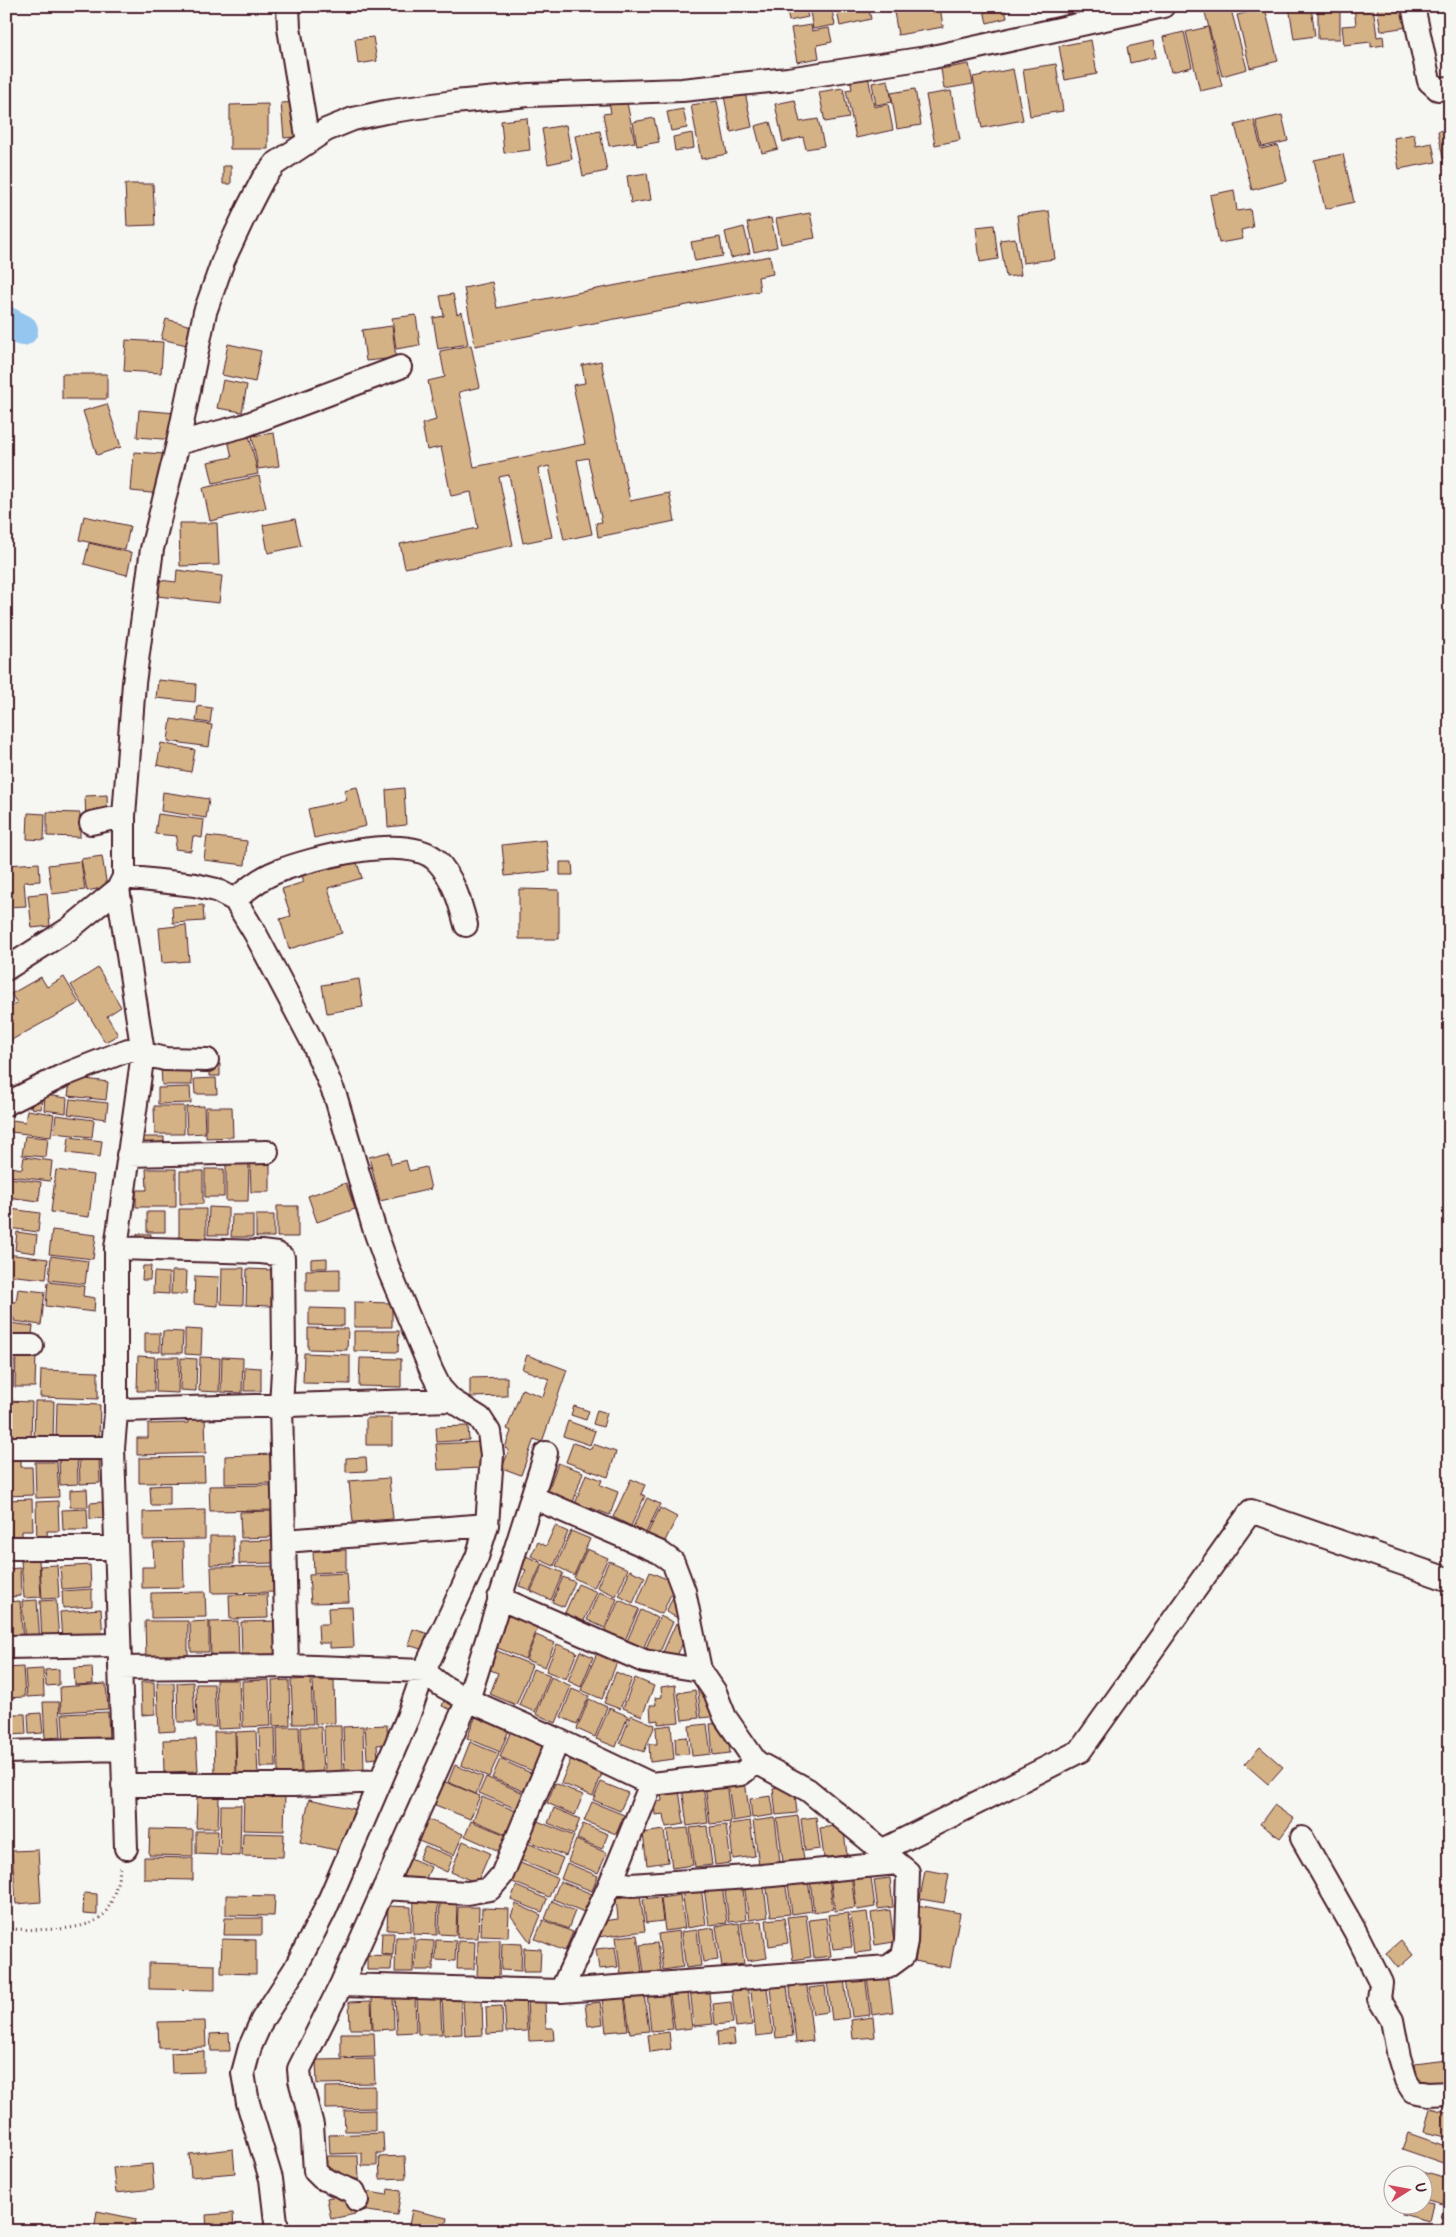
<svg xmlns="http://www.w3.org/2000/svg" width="1456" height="2237" font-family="Pangolin,sans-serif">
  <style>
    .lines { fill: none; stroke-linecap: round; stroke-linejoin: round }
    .river { stroke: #94c6f0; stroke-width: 32 }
    .building { fill: #d4b286; stroke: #4a1f2b }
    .minor-casing { stroke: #4a1f2b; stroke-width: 26 }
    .path { stroke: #4a1f2b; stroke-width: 3; stroke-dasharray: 1 4; stroke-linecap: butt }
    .minor { stroke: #f6f6f2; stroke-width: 22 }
  </style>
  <rect width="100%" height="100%" fill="#f6f6f2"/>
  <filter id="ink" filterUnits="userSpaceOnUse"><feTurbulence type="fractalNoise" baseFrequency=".02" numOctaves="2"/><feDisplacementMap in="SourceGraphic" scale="10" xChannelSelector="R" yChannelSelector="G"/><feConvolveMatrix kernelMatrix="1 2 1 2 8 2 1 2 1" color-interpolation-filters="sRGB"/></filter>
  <g filter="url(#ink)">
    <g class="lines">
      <!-- river -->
      <path class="river" d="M6 322 22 330"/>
    </g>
    <!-- building -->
    <path class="building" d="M786 6H805L808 17 789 21Z
      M809 6H831L835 25 813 29Z
      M836 6H868L871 19 840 26Z
      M893 6H940L943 27 898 35Z
      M983 6H1004L1007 18 987 23Z
      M1065 6H1090V9L1067 14Z
      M1216 6H1230L1247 69 1222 76 1204 9Z
      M1289 6H1311L1315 36 1294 39Z
      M1318 6H1340V39H1318Z
      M1354 6H1373L1377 37 1383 36 1384 45 1371 47V42L1344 45 1342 26 1356 25Z
      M1411 6 1414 26 1381 31 1377 7Z
      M1265 8 1278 61 1250 68 1237 15Z
      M811 25 812 31 829 28 832 42 817 45 819 58 797 62 791 28Z
      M1208 27 1222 86 1200 91 1186 32Z
      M1184 32 1192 67 1171 72 1163 37Z
      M373 37 377 61 358 64 355 39Z
      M1091 40 1097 74 1065 80 1059 46Z
      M1153 41 1156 57 1130 63 1127 47Z
      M969 64 973 84 944 89 941 69Z
      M1056 64 1063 111 1030 116 1023 69Z
      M1013 69 1023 120 982 128 973 77Z
      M868 76 874 107 888 104 893 130 856 138 846 90 852 89 850 79Z
      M888 80 892 102 876 105 872 83Z
      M843 88 849 118 825 122 819 92Z
      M915 89 921 125 897 129 891 93Z
      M951 91 960 140 935 145 926 95Z
      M745 92 752 127 731 132 724 96Z
      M626 98 635 142 609 146 603 114 611 113 609 102Z
      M795 100 800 122 818 119 824 146 806 149 803 137 783 142 775 104Z
      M717 101 727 154 701 159 691 105Z
      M300 102 304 136 284 138 281 103Z
      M268 104V149H230V105Z
      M683 109 687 128 671 131 667 112Z
      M1282 115 1288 141 1262 147 1256 121Z
      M527 118 530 150 504 153 501 121Z
      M654 118 659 142 637 146 633 122Z
      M1254 120 1261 149 1278 145 1287 181 1252 190 1235 125Z
      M770 122 778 149 762 153 755 126Z
      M566 125 572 159 548 164 542 129Z
      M1450 129V157L1443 158 1438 131Z
      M600 131 607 171 583 176 575 136Z
      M692 133 694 148 675 151 673 137Z
      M1414 134 1416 146 1432 143 1436 162 1399 169 1394 138Z
      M1343 154 1354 202 1325 209 1314 160Z
      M223 166H231V184H223Z
      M647 173 651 200 631 203 627 176Z
      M125 184H153L155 225 127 226Z
      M1234 190 1237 211 1250 209 1253 227 1241 230 1243 239 1219 243 1210 195Z
      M1049 211 1055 259 1023 263 1017 215Z
      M810 213 815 238 781 244 776 219Z
      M771 218 777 247 754 252 747 223Z
      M994 225 998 259 980 262 976 227Z
      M744 227 750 253 731 258 725 232Z
      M720 237 723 256 695 261 691 242Z
      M1015 238 1021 275 1006 277 1000 240Z
      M770 256 773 274 758 277 760 291 475 346 464 288 492 282 497 308Z
      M453 294 457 314 462 312 468 344 438 349 433 318 444 316 440 296Z
      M416 315 420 345 396 349 392 318Z
      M166 319 195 327 191 346 161 339Z
      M392 326 396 358 366 361 362 330Z
      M126 340 163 342 161 373 124 371Z
      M228 344 261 351 255 382 222 375Z
      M471 345 480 387 459 392 474 467 585 444 573 385 585 383 582 365 601 361 630 501 669 493 675 521 598 537 596 523 602 522 588 458 577 460 592 534 564 540 549 466 538 469 552 537 523 543 509 475 499 477 513 545 405 568 400 544 478 528 471 492 451 496 441 447 427 450 422 424 436 420 428 381 445 377 440 351Z
      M62 374H107V399H62Z
      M223 380 247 385 242 412 217 408Z
      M107 404 121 447 97 455 83 411Z
      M139 410 176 413 175 440 137 437Z
      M274 433 279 466 258 469 252 436Z
      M249 435 258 474 213 483 208 462 232 457 228 440Z
      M134 452 164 454 161 494 131 491Z
      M259 476 266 508 210 521 203 488Z
      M84 516 130 526 125 550 79 540Z
      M295 519 301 546 268 553 263 525Z
      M179 523H217L219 565 180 566Z
      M89 543 132 553 127 575 84 564Z
      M177 570 222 576 219 603 157 596 159 580 176 582Z
      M158 680 196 684 195 702 156 698Z
      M198 706 212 708 210 723 196 721Z
      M171 719 212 725 209 747 168 741Z
      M161 743 195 750 191 772 157 765Z
      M357 787 366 826 314 838 308 809 347 800 344 790Z
      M404 788 406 825 388 827 386 790Z
      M163 792 209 799 206 818 161 811Z
      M107 795 108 819 86 820 85 796Z
      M47 812 80 813V837L47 836Z
      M28 813 45 814 44 840 27 839Z
      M158 814 204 820 202 838 193 836 191 851 175 849 177 836 155 834Z
      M207 836 247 841 245 865 204 860Z
      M546 840 550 871 505 876 502 845Z
      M354 853 362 878 328 888 342 933 289 949 280 919 291 916 282 889 304 882 300 870Z
      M102 856 107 887 87 891 81 859Z
      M81 861 85 890 52 894 48 865Z
      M560 862H572L573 875H560Z
      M39 863 40 881 24 882 26 906 6 907V865Z
      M519 889 559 890V939H519Z
      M47 893 50 926 32 928 28 895Z
      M203 905 204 921 173 923 172 907Z
      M6 922H8L9 947H6Z
      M186 925 189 961 162 963 159 928Z
      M98 968 121 1007 107 1016 118 1035 105 1042 71 985Z
      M41 977 47 987 64 977 79 1003 6 1043V1004L9 1008 17 1003 11 994Z
      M359 979 363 1007 327 1013 322 985Z
      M220 1064V1076H209V1065Z
      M191 1065 192 1085H162L161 1066Z
      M71 1077 108 1082 106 1100 68 1096Z
      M216 1078 217 1094H195L194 1079Z
      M190 1087 191 1103 158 1104V1088Z
      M45 1095 67 1098 66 1113 44 1110Z
      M32 1097 42 1098 41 1109 31 1108Z
      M70 1099 108 1103 106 1119 68 1114Z
      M154 1106H184V1134H155Z
      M204 1106 205 1133 187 1134 186 1107Z
      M206 1107H232L233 1137 206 1138Z
      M27 1110 54 1114 51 1137 11 1132 12 1120 25 1122Z
      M56 1115 94 1120 92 1137 54 1133Z
      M25 1136 48 1138 46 1157 22 1155Z
      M69 1137 102 1141 100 1157 67 1153Z
      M144 1137H164V1148L144 1149Z
      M389 1152 391 1164 406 1160 409 1171 426 1167 431 1189 380 1201 369 1157Z
      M24 1157 52 1161 50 1181 10 1176 11 1167 22 1169Z
      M226 1162 249 1163 248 1201H226Z
      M250 1163H270V1192H251Z
      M146 1169H176V1207H136V1190H147Z
      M205 1169H224V1197H205Z
      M56 1170 94 1175 89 1217 51 1212Z
      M180 1171H203V1204H180Z
      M9 1178 41 1182 39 1201 7 1197Z
      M346 1183 355 1209 317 1222 308 1196Z
      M277 1206H298V1237H277Z
      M209 1207 228 1208V1235H208Z
      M10 1209 40 1213 38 1232 8 1228Z
      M179 1209H206V1247L179 1246Z
      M147 1212H165V1232H147Z
      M232 1215H253V1237H231Z
      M256 1215H274V1237H256Z
      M52 1230 96 1235 93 1259 49 1254Z
      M17 1232 37 1235 35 1253 15 1250Z
      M137 1234H151V1243H137Z
      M6 1254 48 1259 46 1279 6 1275Z
      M51 1256 88 1261 85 1284 49 1280Z
      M327 1258V1268H311V1259Z
      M143 1266H151L150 1280H142Z
      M222 1268H244L243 1305 221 1304Z
      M247 1269 272 1270 271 1306 246 1305Z
      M340 1269V1291H306V1270Z
      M172 1271H187L186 1294H171Z
      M154 1272 169 1273V1294L153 1293Z
      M195 1276 219 1277 218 1306 194 1304Z
      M48 1282 84 1286 83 1296 95 1298 94 1312 46 1306Z
      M18 1289 45 1292 41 1325 14 1321V1318L6 1317V1301L16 1302Z
      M354 1302 392 1303V1327H354Z
      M309 1308 344 1309V1326L309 1325Z
      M10 1323 33 1326 31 1342 8 1339Z
      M308 1328 348 1329 347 1350 308 1349Z
      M185 1329 202 1330 201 1355 185 1354Z
      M163 1331 183 1332 182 1353H162Z
      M354 1331H399L398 1352 354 1351Z
      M145 1333H160V1352H145Z
      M16 1352 36 1353 35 1387H15Z
      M304 1353 350 1355V1384L303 1383Z
      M527 1355 567 1370 542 1442 534 1439 521 1475 502 1468 509 1450 505 1448 511 1431 507 1429 522 1389 543 1397 549 1379 522 1369Z
      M138 1356 155 1357 154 1391H137Z
      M157 1357H179L178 1393 156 1392Z
      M200 1357 220 1358 219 1392 199 1391Z
      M222 1357 243 1358 242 1393 221 1392Z
      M181 1358 197 1359 196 1391 180 1390Z
      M360 1358 401 1359V1387L359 1386Z
      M6 1360H14L13 1387H6Z
      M245 1367 261 1368V1391H244Z
      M41 1370 98 1372V1399L40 1397Z
      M507 1377V1396L470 1397V1378Z
      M6 1401 32 1402 31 1441 6 1440Z
      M35 1401H54L53 1440 34 1439Z
      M57 1403 100 1405 99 1439 56 1438Z
      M574 1406 589 1411 586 1420 571 1415Z
      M597 1410 607 1413 603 1427 593 1424Z
      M188 1416H205L206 1453 137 1455V1438H148V1424L188 1423Z
      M366 1418H392V1445H366Z
      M568 1421 595 1431 590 1445 563 1436Z
      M468 1426 469 1440 437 1442 436 1427Z
      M480 1442 481 1468 438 1470 436 1444Z
      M573 1443 591 1449 593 1444 616 1452 608 1477 566 1462Z
      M273 1454 274 1483 225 1484V1456Z
      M21 1457V1467H32L33 1495 6 1496V1458Z
      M59 1457H77L78 1484 60 1485Z
      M99 1457 100 1483 80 1484 79 1458Z
      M204 1457 205 1482 139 1483V1458Z
      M366 1457 367 1471 346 1472V1458Z
      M35 1462H57L59 1497 36 1498Z
      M558 1463 583 1472 572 1506 546 1496Z
      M586 1474 602 1480 600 1485 618 1492 610 1515 591 1508 588 1516 573 1510Z
      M389 1478 393 1519 353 1522 349 1481Z
      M631 1479 645 1485 641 1494 645 1496 631 1526 613 1517Z
      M170 1485V1505H151L150 1486Z
      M274 1485 275 1510 210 1511 209 1486Z
      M87 1489 88 1507H70V1490Z
      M647 1498 660 1504 646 1533 633 1527Z
      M32 1499 33 1531H22V1542H6V1500Z
      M58 1501 59 1531H47L48 1543 37 1544 36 1502Z
      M103 1502 104 1518 90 1519V1503Z
      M660 1508 677 1517 662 1547 645 1539Z
      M87 1509 88 1530H63L62 1510Z
      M205 1510V1539L143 1540V1512Z
      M271 1511V1537L241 1538 240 1512Z
      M555 1526 568 1532 554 1566 531 1556 538 1542 546 1546Z
      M571 1531 590 1539 574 1575 556 1566Z
      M210 1536H233L234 1564 210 1565Z
      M273 1540V1563L239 1564V1541Z
      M183 1542 184 1587 142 1588V1567H154L153 1543Z
      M587 1549 608 1558 594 1588 574 1578Z
      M346 1550V1571L314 1573 313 1551Z
      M526 1556 542 1563 530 1590 519 1586 526 1570 521 1568Z
      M39 1560 41 1597 24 1598 21 1561Z
      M609 1561 628 1569 616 1596 597 1587Z
      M543 1564 563 1573 551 1600 531 1591Z
      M57 1565 59 1598 42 1599 40 1566Z
      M90 1565 91 1587 62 1589 60 1567Z
      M276 1566 277 1592 212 1593 211 1567Z
      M20 1568 21 1596 6 1597V1569Z
      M630 1570 645 1577 633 1603 619 1596Z
      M650 1572 676 1583 662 1614 637 1603Z
      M347 1573 349 1602 311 1603 309 1575Z
      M563 1577 575 1582 564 1607 552 1602Z
      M578 1584 597 1592 582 1625 563 1617Z
      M92 1589V1606L63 1608 62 1591Z
      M205 1592 206 1617 151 1618V1593Z
      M599 1592 617 1599 605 1628 587 1620Z
      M267 1594 268 1618 230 1619 229 1595Z
      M673 1597 685 1602 678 1618 666 1612Z
      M37 1600 40 1642 25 1643 22 1601Z
      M56 1600 59 1640 42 1641 40 1601Z
      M619 1600 639 1609 625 1640 605 1631Z
      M20 1601 23 1641 6 1642V1602Z
      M352 1607 354 1647 330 1648V1643H319L318 1624H329L328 1608Z
      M101 1609 103 1638 62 1640 60 1612Z
      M641 1610 657 1618 642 1651 626 1643Z
      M507 1611 539 1625 525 1659 493 1646Z
      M660 1616 673 1622 659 1654 646 1648Z
      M145 1621H188V1656L146 1657Z
      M209 1621V1652H191L190 1622Z
      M238 1621 239 1659 211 1660 210 1622Z
      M274 1621 275 1656 242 1657 241 1622Z
      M676 1623 689 1629 676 1658 663 1652Z
      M413 1629 429 1634 424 1650 408 1645Z
      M536 1635 555 1643 545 1667 526 1660Z
      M557 1644 577 1652 566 1679 546 1671Z
      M495 1650 532 1665 516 1705 490 1694 498 1673 488 1669Z
      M580 1651 593 1657 581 1687 568 1681Z
      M597 1653 617 1662 602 1699 581 1690Z
      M23 1667 25 1697 6 1698V1668Z
      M92 1667 93 1684 75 1685 74 1668Z
      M43 1669 44 1696 27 1697 25 1670Z
      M59 1669V1685L46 1686 45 1670Z
      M533 1669 550 1675 535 1712 519 1705Z
      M616 1672 632 1679 620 1709 604 1703Z
      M551 1677 571 1686 556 1723 536 1714Z
      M635 1678 654 1686 642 1716 623 1708Z
      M311 1679 313 1724H293L291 1680Z
      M216 1680H239L241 1728 218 1729Z
      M269 1680 271 1726 243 1727 242 1681Z
      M289 1680 290 1725 273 1726 272 1681Z
      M313 1680H334L335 1723 315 1724Z
      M141 1682H154L155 1714 142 1715Z
      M193 1682 195 1722H178L177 1683Z
      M157 1683H174L175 1731 159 1732Z
      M106 1684 108 1709 61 1712 60 1687Z
      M196 1684H214L216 1727H197Z
      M697 1684 718 1716 701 1718Z
      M675 1685 679 1722 658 1724V1720L651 1721 650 1705H656L655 1698 662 1697 661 1687Z
      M572 1689 589 1696 577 1724 561 1717Z
      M695 1690 699 1718 682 1720 678 1693Z
      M447 1693 457 1697 452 1710 442 1706Z
      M589 1699 607 1707 595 1737 577 1729Z
      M43 1702H59L61 1737 45 1738Z
      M609 1708 628 1716 616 1747 596 1739Z
      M108 1712 109 1742 64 1745 62 1714Z
      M41 1713 43 1733 29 1734 28 1714Z
      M477 1713 510 1727 500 1752 467 1738Z
      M10 1714H25L26 1734 11 1735Z
      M631 1715 655 1725 644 1752 620 1743Z
      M723 1723 728 1731 730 1753 713 1755 710 1724Z
      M707 1724 711 1754 692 1756 689 1726Z
      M387 1725 388 1744 377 1745 378 1758 367 1759 365 1726Z
      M671 1725 674 1759 650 1762 649 1744H657L656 1727Z
      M324 1726H341L342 1774H325Z
      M363 1726 364 1773 345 1774 343 1727Z
      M513 1726 550 1742 537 1773 500 1757Z
      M277 1727H299L301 1772 278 1773Z
      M301 1727H321L323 1774H302Z
      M275 1728 276 1767H260L259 1729Z
      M256 1731 258 1775 237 1776 236 1732Z
      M214 1732H235L236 1777H215Z
      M687 1737 689 1754 676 1755 675 1738Z
      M196 1739 198 1771 164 1772 163 1740Z
      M470 1742 499 1754 489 1777 461 1765Z
      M1260 1747 1283 1767 1268 1784 1245 1764Z
      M572 1756 604 1769 593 1796 561 1783Z
      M500 1759 535 1775 528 1793 492 1778Z
      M455 1765 483 1777 476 1794 448 1782Z
      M486 1777 526 1794 519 1810 479 1793Z
      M443 1781 480 1796 470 1819 433 1804Z
      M745 1781 750 1818 733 1821 728 1783Z
      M601 1782 628 1793 620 1811 593 1800Z
      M726 1782 731 1822 710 1824 705 1784Z
      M555 1783 583 1795 575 1815 547 1803Z
      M703 1784 708 1823 687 1826 682 1787Z
      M794 1785 797 1813 776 1815 773 1788Z
      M679 1790 684 1824 666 1827 664 1814 655 1815 654 1802 662 1801 661 1792Z
      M244 1793 285 1794 284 1831 243 1830Z
      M771 1796 774 1815 752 1818 750 1799Z
      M197 1797H219L218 1828H196Z
      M482 1797 518 1812 508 1835 473 1820Z
      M309 1799 354 1809 345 1852 300 1842Z
      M592 1802 624 1815 616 1834 584 1821Z
      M221 1805H241L240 1856 220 1855Z
      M1274 1805 1294 1819 1280 1838 1260 1824Z
      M554 1808 580 1819 574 1834 548 1823Z
      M798 1816 804 1860 783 1862 777 1819Z
      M816 1817 820 1849 805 1851 801 1819Z
      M425 1818 463 1834 454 1855 416 1840Z
      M775 1818 780 1862 759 1865 753 1821Z
      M535 1820 574 1836 566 1856 526 1840Z
      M471 1821 506 1835 499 1851 465 1836Z
      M750 1821 755 1856 733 1859 729 1824Z
      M583 1824 608 1834 602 1849 577 1839Z
      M726 1825 731 1863 715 1865 710 1827Z
      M843 1825 847 1855 824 1858 820 1828Z
      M707 1826 712 1865 695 1867 690 1828Z
      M688 1828 693 1865 672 1868 667 1830Z
      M150 1829 193 1830V1856L149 1855Z
      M664 1830 668 1862 647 1865 643 1833Z
      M196 1831H218L217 1855 196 1854Z
      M243 1833 284 1834 283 1857 242 1856Z
      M576 1840 607 1853 598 1873 568 1861Z
      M463 1841 490 1853 477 1883 451 1872Z
      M525 1842 563 1858 556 1875 518 1859Z
      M425 1846 453 1857 447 1872 419 1859Z
      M38 1850 41 1902 16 1904 12 1851Z
      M144 1857 193 1858V1880L144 1879Z
      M410 1858 431 1867 423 1885 402 1876Z
      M518 1862 557 1878 549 1897 510 1881Z
      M567 1863 598 1876 592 1891 561 1879Z
      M925 1870 949 1874 944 1903 920 1899Z
      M870 1871 875 1907 857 1910 852 1873Z
      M851 1874 855 1908 835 1911 830 1877Z
      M829 1877 833 1909 814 1912 810 1880Z
      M890 1878 893 1907 878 1909 874 1880Z
      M808 1880 812 1911 792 1914 788 1883Z
      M560 1881 592 1894 584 1912 553 1899Z
      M763 1881 768 1917 749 1920 744 1884Z
      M785 1881 790 1914 771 1916 766 1883Z
      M722 1885 727 1923 709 1925 704 1888Z
      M516 1886 547 1899 542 1912 511 1900Z
      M701 1887 706 1925 687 1928 682 1889Z
      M743 1889 746 1920 729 1922 725 1891Z
      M84 1893 97 1894V1915L83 1914Z
      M226 1895 275 1896 274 1916 226 1915Z
      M640 1895 645 1931 598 1937 596 1922 618 1919 616 1898Z
      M680 1895 685 1928 665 1931 661 1898Z
      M660 1897 663 1921 646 1923 643 1899Z
      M414 1898 438 1899 437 1935 413 1934Z
      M440 1899 457 1900 456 1935 439 1934Z
      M6 1900H10L11 1917H6Z
      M552 1901 575 1911 568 1929 545 1919Z
      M516 1904 541 1915 530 1942 511 1916Z
      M917 1905 960 1913 950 1968 915 1961 918 1943 911 1941Z
      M388 1906 411 1907V1931L387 1930Z
      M458 1907H479L478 1938H457Z
      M482 1908 509 1909 508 1937 481 1936Z
      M890 1910 894 1942 875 1945 871 1913Z
      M867 1912 872 1951 855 1953 850 1914Z
      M848 1913 852 1947 833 1949 828 1915Z
      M806 1915 811 1957 793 1960 787 1917Z
      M225 1918H262V1935H224Z
      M784 1918 788 1943 769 1946 766 1920Z
      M826 1918 831 1956 814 1958 809 1920Z
      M543 1920 573 1932 565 1951 535 1939Z
      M762 1921 767 1958 747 1961 741 1923Z
      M739 1923 744 1964 722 1967 716 1926Z
      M714 1928 718 1960 703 1962 699 1930Z
      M697 1930 701 1966 686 1968 681 1932Z
      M679 1931 683 1967 663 1970 658 1934Z
      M382 1933H394L393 1955 381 1954Z
      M637 1935 642 1972 621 1975 616 1937Z
      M396 1937H414L413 1972H395Z
      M222 1939 256 1940V1974L221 1973Z
      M416 1940 434 1941 433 1970H415Z
      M436 1940 456 1941 455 1961 435 1960Z
      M478 1940H500L499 1980 477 1979Z
      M1401 1940 1413 1955 1398 1968 1386 1953Z
      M458 1941 475 1942 474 1969H457Z
      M502 1943 522 1944 521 1971 501 1970Z
      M657 1943 661 1971 644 1973 640 1945Z
      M615 1947 618 1967 599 1969 596 1949Z
      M524 1948 541 1949 540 1972H523Z
      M367 1955 392 1956 391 1970H367Z
      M149 1963 215 1965V1990L149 1989Z
      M865 1975 870 2015 852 2017 847 1977Z
      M888 1975 893 2012 872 2015 867 1977Z
      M786 1978 793 2036 776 2038 769 1980Z
      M806 1978 813 2041 796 2043 789 1980Z
      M844 1979 849 2018 832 2020 827 1981Z
      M766 1981 773 2034 756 2036 750 1983Z
      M747 1983 752 2025 736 2027 731 1985Z
      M708 1986 713 2024 694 2026 690 1988Z
      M825 1986 828 2012 813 2014 809 1988Z
      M668 1991 673 2029 651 2031 647 1993Z
      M688 1993 692 2028 675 2030 670 1995Z
      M372 1994H393L394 2029 373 2030Z
      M644 1994 649 2031 630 2033 625 1996Z
      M417 1995H440L442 2034H418Z
      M624 1995 628 2030 606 2032 602 1998Z
      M415 1996 416 2032 397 2033 395 1997Z
      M442 1996H461L462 2034 444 2035Z
      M525 1996 527 2031 506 2032 504 1997Z
      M527 1998H545L546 2028H553L554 2040 529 2041Z
      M463 1999H482L483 2035 465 2036Z
      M371 2001 372 2029H350L349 2002Z
      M600 2002 603 2024 588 2026 585 2004Z
      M731 2002 733 2023 715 2025 713 2004Z
      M502 2006 503 2033 487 2034 486 2007Z
      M873 2017 875 2037 853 2039 851 2020Z
      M205 2021 206 2047 159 2048 158 2022Z
      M733 2030 735 2044 718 2046 717 2032Z
      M669 2032 671 2049 650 2052 648 2035Z
      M229 2033 230 2051H211L210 2034Z
      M341 2033H374L375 2057 341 2058Z
      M204 2051V2072L172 2073 171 2053Z
      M374 2059 375 2083 317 2084 316 2060Z
      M1447 2060 1450 2082 1418 2087 1415 2064Z
      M375 2086V2108L325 2109V2087Z
      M1430 2108 1450 2113 1449 2138 1424 2132Z
      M375 2110V2131H345L344 2111Z
      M383 2133 384 2153H377V2166H362V2153L330 2154 329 2135Z
      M1408 2133 1448 2147 1443 2163 1402 2149Z
      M233 2149 235 2173 191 2177 189 2154Z
      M323 2156H358L359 2179 340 2180V2173H323Z
      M405 2156 406 2178 380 2179 379 2157Z
      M152 2164 154 2189 116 2193 113 2168Z
      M1414 2170 1448 2179 1442 2204 1424 2199V2174H1413Z
      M388 2189 401 2191 397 2215 360 2210 363 2191 387 2195Z
      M351 2193 355 2214 331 2219 327 2198Z
      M1447 2194 1450 2195V2219L1441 2217Z
      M1424 2202 1433 2204 1429 2221 1402 2214 1404 2204H1424Z
      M412 2210 447 2218 444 2231H408Z
      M97 2211 136 2219 134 2231H94Z
      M233 2213 234 2231H207L206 2215Z"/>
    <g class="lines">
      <defs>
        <path id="minor" d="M288 6 289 28 308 142
          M1413 6 1429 81 1438 89 1450 88
          M178 443 243 426 400 367
          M91 823 124 816
          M124 877 195 885 216 890 235 900 255 933 313 1043 336 1098 374 1228 390 1273 432 1372 440 1388 451 1400
          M235 900C247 889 260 878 276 872 309 859 407 832 436 860 453 877 460 902 466 925
          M6 969 69 929 118 889 124 877V816L134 683 152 549 178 443 205 312 223 261 248 208 263 179 275 164 326 130 353 119 385 112 454 102 529 95 682 90 788 79 933 57 1163 6
          M6 1104 64 1075 128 1050 165 1059 207 1060
          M128 1155 267 1152
          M116 1248 261 1252 277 1254 283 1258 284 1353 281 1406 287 1666
          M6 1346H32
          M116 1413V1248L143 1053 118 889
          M6 1448H113
          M532 1497 546 1453
          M285 1541 487 1525
          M6 1548H116
          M499 1598 644 1661 700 1670
          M6 1647 119 1645
          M120 1668 287 1666 424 1671 441 1685 468 1700 558 1740 651 1784 741 1774 756 1762
          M6 1752 122 1749
          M123 1785H294L380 1781
          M1302 1838 1355 1931 1381 1983 1379 1999 1392 2020 1399 2057 1406 2080 1413 2091 1428 2094 1450 2093
          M126 1848 113 1448 116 1413 122 1410 451 1400 480 1418 489 1432 492 1455 487 1525 477 1557 424 1671 408 1717 325 1910 295 1969 262 2020 250 2047 243 2073 248 2103 271 2179 277 2231
          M881 1851 1080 1751 1251 1511 1450 1580
          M611 1882 631 1885 762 1876 897 1863
          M384 1888 467 1893 490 1889 502 1875 558 1740
          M341 1985 561 1991 888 1967 903 1956 906 1941 908 1872 808 1790 756 1762 725 1717 715 1692 700 1670 684 1591 673 1562 659 1552 532 1497 468 1700 341 1985 299 2069 300 2080 312 2125 315 2171 322 2178 354 2192 357 2200
          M561 1991 611 1882 651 1784"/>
      </defs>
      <!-- minor casing -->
      <use href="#minor" class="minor-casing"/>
      <!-- path -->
      <path class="path" d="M6 1929C31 1929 87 1934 104 1914 114 1902 117 1882 121 1867"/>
      <!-- minor -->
      <use href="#minor" class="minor"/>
    </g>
  </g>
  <!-- margin -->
  <rect width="1456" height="2237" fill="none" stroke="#f6f6f2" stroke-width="25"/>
  <rect x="12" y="12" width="1431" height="2212" fill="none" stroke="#4a1f2b" stroke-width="2" filter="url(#ink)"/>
  <!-- north arrow -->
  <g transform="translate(1408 2190) rotate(79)"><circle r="24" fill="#f6f6f2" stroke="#b1a0a2"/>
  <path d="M0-4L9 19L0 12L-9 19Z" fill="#d1495b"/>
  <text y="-8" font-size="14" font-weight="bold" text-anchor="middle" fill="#4a1f2b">U</text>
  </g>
</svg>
